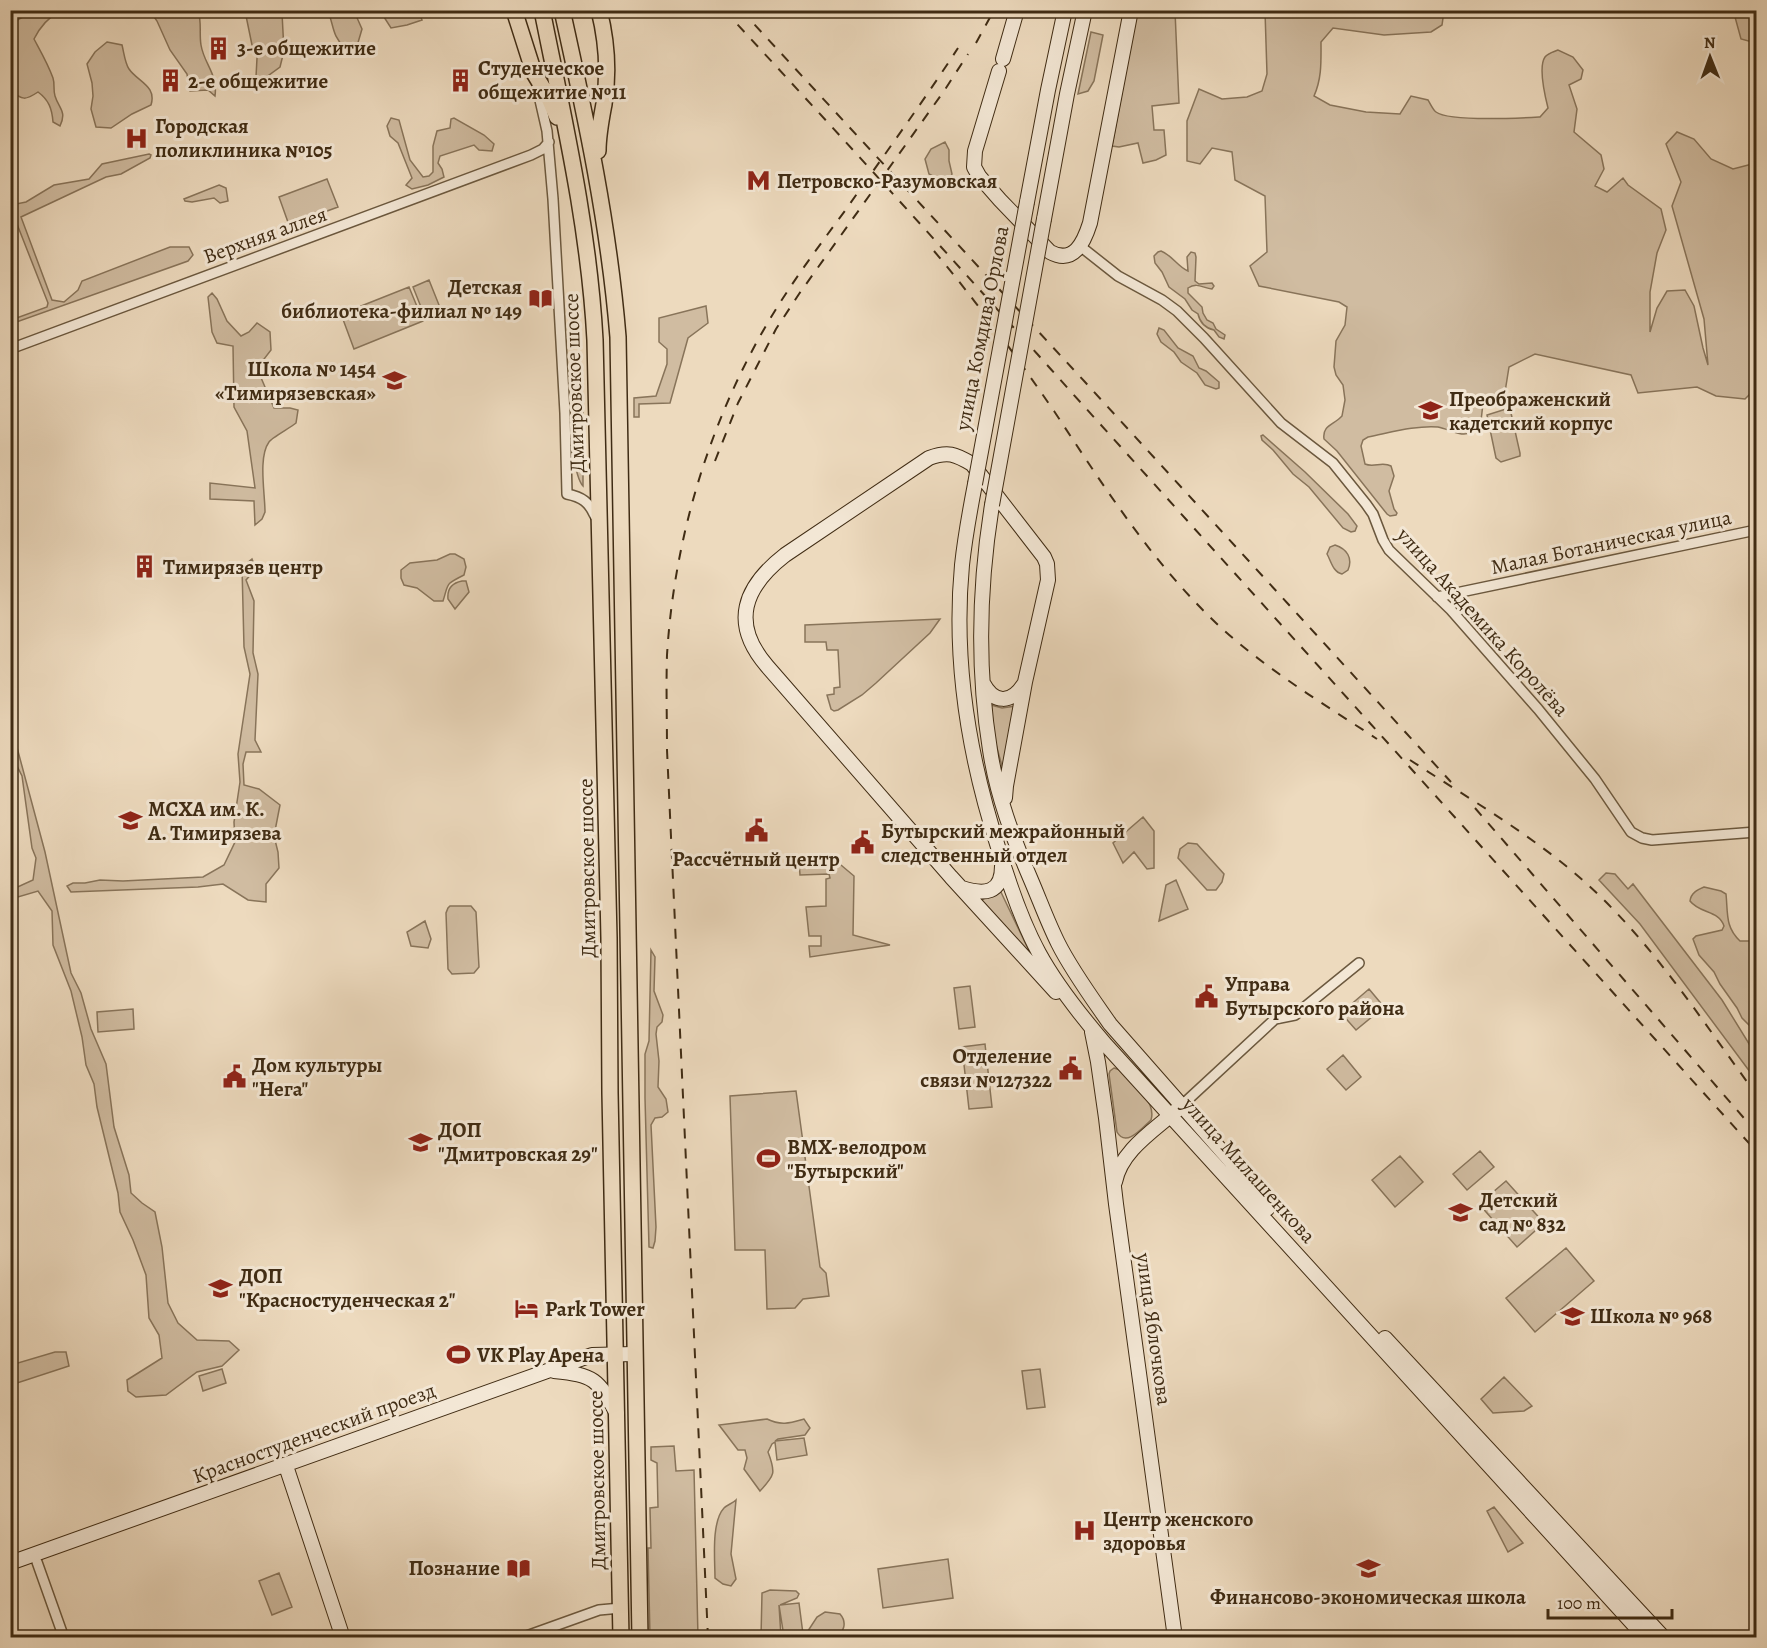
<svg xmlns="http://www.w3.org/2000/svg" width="1767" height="1648" font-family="Alegreya,serif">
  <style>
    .green { fill: #d0bca1; stroke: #88745a; stroke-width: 1.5 }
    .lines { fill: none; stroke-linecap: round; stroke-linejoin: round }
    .street-casing { stroke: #6b583e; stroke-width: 12 }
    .secondary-casing { stroke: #402c14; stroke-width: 16 }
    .primary-casing { stroke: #402c14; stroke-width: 18 }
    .street { stroke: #f3e7d5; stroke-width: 9 }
    .secondary { stroke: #f3e7d5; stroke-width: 14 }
    .primary { stroke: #eddabe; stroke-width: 15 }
    .rail { stroke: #402c14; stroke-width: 2; stroke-dasharray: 10 10; stroke-linecap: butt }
    .secondary-bridge-casing { stroke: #402c14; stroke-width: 16; stroke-linecap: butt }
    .secondary-bridge { stroke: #f3e7d5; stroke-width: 14 }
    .labels { text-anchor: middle; stroke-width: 6; stroke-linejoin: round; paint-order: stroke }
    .poi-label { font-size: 21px; font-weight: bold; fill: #402c14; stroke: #f3e7d5; text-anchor: start }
    .street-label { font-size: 21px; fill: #402c14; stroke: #f3e7d5 }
  </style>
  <rect width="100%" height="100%" fill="#eddabe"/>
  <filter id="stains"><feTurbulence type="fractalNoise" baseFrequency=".00333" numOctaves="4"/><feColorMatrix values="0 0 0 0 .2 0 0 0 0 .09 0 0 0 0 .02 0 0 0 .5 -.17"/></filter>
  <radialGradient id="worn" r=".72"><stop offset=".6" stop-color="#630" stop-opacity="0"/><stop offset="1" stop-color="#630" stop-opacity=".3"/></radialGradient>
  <!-- green -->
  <path class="green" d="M33 11H60C49 17 40 27 34 39 41 52 48 64 53 78 55 84 53 90 55 96 59 109 67 111 60 126L53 122C52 109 49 100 38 92 26 100 22 101 11 90V30L14 22Z
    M150 11H198C202 22 199 33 201 45 204 64 218 74 215 96L208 90 190 91 187 74 170 50 157 21Z
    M245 11H279L282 13 284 51 280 67 258 83 248 85 256 77 257 58 252 45Z
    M328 11H354L362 29 357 46 345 48C332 36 334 26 328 11Z
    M385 11H418L422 20 407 25 391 28 384 17Z
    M1137 11H1175L1179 103 1152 106 1154 130H1164L1166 155 1156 160 1143 163 1138 143 1119 147 1112 146Z
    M1265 11H1444L1442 25 1431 32 1384 35 1333 28 1321 42C1321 61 1322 78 1314 96L1330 105 1366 112 1400 114 1411 96 1428 100C1430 103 1433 110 1436 112 1449 122 1521 118 1540 117L1548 108C1545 96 1538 67 1545 57 1548 53 1553 52 1558 50L1573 57 1583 70 1581 79 1569 85 1577 109 1574 132 1601 155 1604 169 1595 186 1607 192 1623 178 1628 185 1661 209 1666 230 1657 253 1650 292V332L1657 308 1667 291 1685 290 1694 306 1703 348 1708 365 1704 319 1672 206 1681 182 1666 144 1677 132 1694 139 1711 159 1733 169 1756 163V388L1745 399 1716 396 1697 387 1638 393 1631 375 1535 354 1509 367 1505 392 1483 405C1481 414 1483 425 1474 431 1462 439 1450 429 1438 427 1417 425 1389 433 1368 437L1363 440 1361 446 1365 464C1374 468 1382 461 1391 466L1394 476 1389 491 1394 509 1397 513 1396 515 1390 516 1387 514 1337 451 1324 439C1322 425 1334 425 1342 416L1345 400 1343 385 1336 375 1334 367 1336 341 1345 325 1347 307 1339 302 1259 286 1250 266 1267 252 1265 196 1235 180 1232 152 1212 148 1200 164 1187 161V121L1199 89 1222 99 1247 97 1262 91 1267 74Z
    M1736 11H1756V43L1741 39 1735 17Z
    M1091 32 1103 35 1094 81 1088 91 1078 94Z
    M107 42 122 45C124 53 125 63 129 69 138 82 157 86 151 105L132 114 111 128 96 127 91 109 93 96 92 83 87 64 95 52Z
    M391 118 399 120 410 160 423 177 429 176 433 172V146L437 131 450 128 451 119 454 118 484 135 494 144 492 151 479 150 474 145 440 156 438 163 442 169 444 177 428 185 412 189 406 185 412 178 398 143 390 136 387 126Z
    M945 142 949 150V161L952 174 948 184 929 174 925 159 931 149Z
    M149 154 151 155 150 158 121 174 106 177 21 217 52 300 64 302 78 290 82 281 170 247H189L193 255 188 261 11 324V320L47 307 48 303 15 219H11V205L26 202 54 185 89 179 102 164Z
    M327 179 338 207 289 225 279 197Z
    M219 185 226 188 228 201 220 203 214 198 192 202 185 201 184 199Z
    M1161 251C1172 255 1178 267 1188 271L1187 257 1191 252 1195 253 1196 257 1195 281 1199 284 1212 283 1214 286 1212 289C1203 288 1197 282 1188 288V293L1202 307 1203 313 1207 320 1213 323 1216 329 1225 335 1224 339 1219 337 1214 330C1205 328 1200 323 1198 314L1192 310 1185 299 1169 287 1162 272 1155 263 1154 256 1158 252Z
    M429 280 441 310 425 317 413 287Z
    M409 287 423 321 354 349 341 314Z
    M212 293 217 299 227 321 241 336 249 332 257 323 270 332 271 350 264 359 259 373 274 408H290L298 410 296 423C290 428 271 438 269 442 258 457 265 493 265 512L262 519 255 525 254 501 210 499V483L255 488 247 431 234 407 233 346 217 343 212 332 208 297Z
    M706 306 708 323 688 338 670 403 639 404V417H634V398L656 396 667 364V349L659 342V318Z
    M1159 328 1164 330 1178 348 1193 356 1199 368 1206 371 1219 382V388L1216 389 1205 385 1197 373 1181 362 1174 352 1161 342 1157 334Z
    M577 409 582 410 583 412V486C575 478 568 428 571 417 573 413 575 412 577 409Z
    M1506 409 1510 410 1511 413 1520 453V456L1501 462 1496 458 1487 415Z
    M1263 435 1305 472 1348 514 1357 526 1355 531 1351 532 1343 528 1309 487 1293 474 1273 450 1262 440 1261 436Z
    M1335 545C1347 549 1353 558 1348 570L1342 574C1333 572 1331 561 1327 554L1330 547Z
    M450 554H455L464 559 466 567 464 575C444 585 449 583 443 601H434L417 588 404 585 401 578V570L410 563 437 560Z
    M252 559 256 569 246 580 254 601 253 653 258 674 255 740 261 752H246L243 764 244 785 259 789 280 805 274 836 278 852 279 868 266 884V902L248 900 223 884 198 887 71 892 67 886 73 883H85L100 880 123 881 203 877 224 865 235 842 234 822 240 782 238 754 250 674 244 647 242 567Z
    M462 581H466L469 592 455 609 448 599C447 589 452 583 462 581Z
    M940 619 930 633 876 683 862 695 838 710 834 711 831 709 827 695 834 694V688L840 687 838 650H827L826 642H805V625Z
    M991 705 1002 708 1016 706 1004 773 995 741Z
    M11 725 45 852 71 973 81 993 91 1029 106 1064 114 1127 129 1175 131 1193 142 1203 155 1212 162 1247 168 1303 178 1323 197 1340 229 1341 239 1350 222 1366 197 1372 166 1395 136 1397 128 1391 127 1380 162 1358 159 1335 149 1318 146 1275 133 1240 120 1212 118 1193 97 1107 94 1084 86 1065 82 1037 71 991 53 945 52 911 38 891 11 899V890L33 880 36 858 32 848 22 776 11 754Z
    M1143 817 1154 831V868L1147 869 1134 852 1123 863 1113 843Z
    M1188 843 1197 844 1224 874 1222 882 1216 890H1207L1178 858 1180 849Z
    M835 860 854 876 853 935 890 945 810 957 809 946H821V936H809L806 907 826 906V879L830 878 829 874 800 875 799 861Z
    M1606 873 1615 874 1628 889 1633 884 1722 1000 1756 1055V1080L1640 924 1599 880Z
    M1176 880 1188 909 1159 921 1166 885Z
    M1704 887 1721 891 1726 894C1728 913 1725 927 1740 941H1753L1756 943V1029L1754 1030 1742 1018 1737 1008 1720 984 1714 972 1699 955 1693 939 1696 936 1722 930 1724 926C1719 910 1700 914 1690 901 1691 893 1697 890 1704 887Z
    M999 888 1031 955 981 901Z
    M450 906H471L476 912 479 967 474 973 452 974 448 969 446 913 448 908Z
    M425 921 431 939 428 948 411 946 407 932Z
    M651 950 655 957 654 991 663 1015 662 1022 657 1027 656 1034 659 1061 658 1087 666 1099 668 1112 662 1117 655 1118 651 1125 656 1227 655 1241 653 1248 649 1247 645 1098V1054L649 1041Z
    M970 986 975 1027 959 1029 954 988Z
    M1369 989 1384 1007 1356 1030 1341 1013Z
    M133 1009 134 1029 98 1032 97 1012Z
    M985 1044 992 1107 969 1109 962 1047Z
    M1343 1055 1361 1077 1346 1090 1327 1069Z
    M1114 1068 1120 1070C1132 1083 1157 1101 1151 1120 1142 1128 1126 1148 1117 1132L1109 1074 1110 1071Z
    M796 1091 820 1267 826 1273 829 1296 803 1299 795 1308 767 1309 765 1250H735L730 1096Z
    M1480 1151 1494 1167 1467 1190 1453 1174Z
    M1400 1156 1423 1182 1395 1207 1372 1180Z
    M1506 1181 1544 1223 1517 1247 1479 1204Z
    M1566 1248 1594 1281 1535 1332 1506 1298Z
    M55 1352H66L69 1366 11 1385V1365Z
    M222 1369 226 1383 203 1391 199 1376Z
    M1040 1369 1045 1407 1027 1409 1022 1371Z
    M1504 1377 1532 1406 1524 1411 1493 1413 1481 1399Z
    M767 1419C781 1426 790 1423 804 1419L810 1428 805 1435 778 1439 775 1441 804 1438 807 1455 777 1460 775 1442 772 1444 768 1452C776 1473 775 1475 760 1491L744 1469 747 1458 745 1450H738L719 1425Z
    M674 1446 676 1471 694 1470 698 1637H650L648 1548H651L650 1508 658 1507 657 1463 651 1460V1447Z
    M736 1500 731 1554 736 1579 731 1586 723 1584 715 1578C715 1560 711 1522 724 1508 727 1505 733 1503 736 1500Z
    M1494 1507 1523 1543 1508 1552 1487 1511Z
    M948 1559 953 1598 883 1608 878 1569Z
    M279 1573 292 1607 272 1615 259 1581Z
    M770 1590 796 1591 799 1594 797 1598 780 1605 799 1603 803 1634 784 1637 779 1605 781 1637H761L762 1593Z
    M825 1612 840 1614C847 1622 845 1633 834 1637 826 1640 812 1638 804 1637L817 1617Z"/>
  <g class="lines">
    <defs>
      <path id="street" d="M537 87 547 131 553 199 565 413 567 494C582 497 589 502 595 516
        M1080 246 1118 276 1162 300 1177 311 1204 338 1281 423 1333 463 1366 504 1373 514 1383 540 1389 550 1451 610 1538 709 1595 779 1631 832 1642 838 1652 840 1756 832
        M10 349 531 155 543 149 549 142
        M1437 597 1756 530
        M1181 1106 1275 1019 1295 1015 1359 963
        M37 1562 64 1638
        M521 1638 599 1610 621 1608"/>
      <path id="secondary" d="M1003 59 1017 10
        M999 71 975 151 974 167 979 176 1000 200 1050 252C1074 265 1084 242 1090 223L1131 10
        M1027 202 1048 90 1065 10
        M1044 219 1067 94 1085 10
        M975 484C970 510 965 537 962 565 953 660 969 757 998 847 1009 884 1021 920 1039 953 1057 986 1082 1017 1106 1045L1646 1638
        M992 505C979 586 977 669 990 750 997 796 1013 838 1031 880 1040 901 1048 923 1058 943 1072 971 1092 998 1110 1024L1234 1165 1267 1209
        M983 683C994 704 1011 704 1024 684
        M1005 798 1006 786 1025 682 1048 580 1047 564 1044 557 972 464C955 454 948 451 929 458L785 555C744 587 730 623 767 666L951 877 1056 992
        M962 888C984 895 1002 894 1002 866
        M1092 1032 1098 1062 1106 1118 1116 1204 1175 1638
        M1115 1182C1121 1150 1155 1130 1178 1109
        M1385 1338 1664 1638
        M554 1371C594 1375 598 1379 617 1414
        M286 1466 343 1638
        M10 1563 592 1355 634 1354"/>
      <path id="primary" d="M514 10 534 73 549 98 557 117
        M542 10C564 120 589 228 595 340L609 938 610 1093 621 1638
        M562 10C586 118 609 226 618 337L640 1638
        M598 151C598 135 601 120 604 104 609 73 607 42 599 10"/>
    </defs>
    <!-- street casing -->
    <use href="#street" class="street-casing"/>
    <!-- secondary casing -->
    <use href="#secondary" class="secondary-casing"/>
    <!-- primary casing -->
    <use href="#primary" class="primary-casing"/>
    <!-- street -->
    <use href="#street" class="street"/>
    <!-- secondary -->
    <use href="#secondary" class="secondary"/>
    <!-- primary -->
    <use href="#primary" class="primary"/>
    <!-- rail -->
    <path class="rail" d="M724 10C842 137 958 265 1073 394L1756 1151
      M741 10 1085 382 1451 782
      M976 43 994 10
      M934 251C977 302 1016 356 1054 411 1103 485 1151 561 1216 623 1264 668 1322 703 1377 739
      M715 461 738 403 776 329 799 294 944 91 968 54
      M1410 760C1477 804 1548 844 1605 901 1663 959 1708 1029 1756 1094
      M1475 808 1756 1132
      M708 1638 667 750C667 718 666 686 667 655 674 539 709 423 767 324 791 283 819 246 847 208 884 155 923 102 958 48"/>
    <defs>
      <path id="secondary-bridge" d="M975 484 1027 202
        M992 505 1044 219"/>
    </defs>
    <!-- secondary-bridge casing -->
    <use href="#secondary-bridge" class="secondary-bridge-casing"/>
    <!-- secondary-bridge -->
    <use href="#secondary-bridge" class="secondary-bridge"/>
  </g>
  <!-- icons -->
  <defs>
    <symbol id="building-bare" viewBox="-9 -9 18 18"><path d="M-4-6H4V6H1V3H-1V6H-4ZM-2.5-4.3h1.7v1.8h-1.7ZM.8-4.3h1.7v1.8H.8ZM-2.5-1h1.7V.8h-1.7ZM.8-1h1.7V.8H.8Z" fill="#8f2418" stroke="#f3e7d5" stroke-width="2.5" paint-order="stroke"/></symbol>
    <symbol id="hospital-bare" viewBox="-9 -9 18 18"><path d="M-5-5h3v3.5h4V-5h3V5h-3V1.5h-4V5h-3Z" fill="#8f2418" stroke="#f3e7d5" stroke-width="2.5" paint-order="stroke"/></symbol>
    <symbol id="metro-bare" viewBox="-9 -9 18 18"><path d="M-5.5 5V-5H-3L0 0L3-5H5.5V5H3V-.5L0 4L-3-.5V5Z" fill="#8f2418" stroke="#f3e7d5" stroke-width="2.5" paint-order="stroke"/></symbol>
    <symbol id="library-bare" viewBox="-9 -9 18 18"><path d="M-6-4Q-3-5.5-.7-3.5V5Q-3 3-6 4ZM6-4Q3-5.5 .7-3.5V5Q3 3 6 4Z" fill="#8f2418" stroke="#f3e7d5" stroke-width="2.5" paint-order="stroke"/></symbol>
    <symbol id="school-bare" viewBox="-9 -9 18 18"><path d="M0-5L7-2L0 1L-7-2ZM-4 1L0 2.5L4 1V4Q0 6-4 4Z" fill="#8f2418" stroke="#f3e7d5" stroke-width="2.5" paint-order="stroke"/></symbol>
    <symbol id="university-bare" viewBox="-9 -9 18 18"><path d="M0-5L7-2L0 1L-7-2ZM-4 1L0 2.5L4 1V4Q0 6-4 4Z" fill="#8f2418" stroke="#f3e7d5" stroke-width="2.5" paint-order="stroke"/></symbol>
    <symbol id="civic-bare" viewBox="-9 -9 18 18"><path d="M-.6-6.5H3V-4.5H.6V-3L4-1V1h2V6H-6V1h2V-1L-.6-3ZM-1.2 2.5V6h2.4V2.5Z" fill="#8f2418" stroke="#f3e7d5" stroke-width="2.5" paint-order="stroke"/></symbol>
    <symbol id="stadium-bare" viewBox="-9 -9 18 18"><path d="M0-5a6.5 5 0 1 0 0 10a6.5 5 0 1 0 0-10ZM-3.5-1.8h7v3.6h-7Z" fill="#8f2418" stroke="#f3e7d5" stroke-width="2.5" paint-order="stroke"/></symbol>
    <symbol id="hotel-bare" viewBox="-9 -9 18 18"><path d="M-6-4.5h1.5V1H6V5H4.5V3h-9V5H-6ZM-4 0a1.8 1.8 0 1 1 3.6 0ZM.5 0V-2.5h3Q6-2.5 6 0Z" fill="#8f2418" stroke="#f3e7d5" stroke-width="2.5" paint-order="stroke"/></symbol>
  </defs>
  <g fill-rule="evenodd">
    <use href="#building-bare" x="202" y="32" width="33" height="33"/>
    <use href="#building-bare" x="444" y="64" width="33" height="33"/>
    <use href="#building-bare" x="154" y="64" width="33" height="33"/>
    <use href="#hospital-bare" x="120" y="122" width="33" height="33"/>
    <use href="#metro-bare" x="742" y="164" width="33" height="33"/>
    <use href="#library-bare" x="524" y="282" width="33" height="33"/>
    <use href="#school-bare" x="378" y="364" width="33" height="33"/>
    <use href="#university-bare" x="1414" y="394" width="33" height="33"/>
    <use href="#building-bare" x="128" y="550" width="33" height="33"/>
    <use href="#university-bare" x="114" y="804" width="33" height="33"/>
    <use href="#civic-bare" x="740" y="814" width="33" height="33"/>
    <use href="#civic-bare" x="846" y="826" width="33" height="33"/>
    <use href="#civic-bare" x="1190" y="980" width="33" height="33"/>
    <use href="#civic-bare" x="1054" y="1052" width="33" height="33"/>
    <use href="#civic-bare" x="218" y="1060" width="33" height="33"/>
    <use href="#school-bare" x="404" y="1126" width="33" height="33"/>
    <use href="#stadium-bare" x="752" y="1142" width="33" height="33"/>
    <use href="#school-bare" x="1444" y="1196" width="33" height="33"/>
    <use href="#school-bare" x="204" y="1272" width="33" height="33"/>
    <use href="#hotel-bare" x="510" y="1292" width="33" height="33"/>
    <use href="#school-bare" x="1556" y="1300" width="33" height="33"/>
    <use href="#stadium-bare" x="442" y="1338" width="33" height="33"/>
    <use href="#hospital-bare" x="1068" y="1514" width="33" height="33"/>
    <use href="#library-bare" x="502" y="1552" width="33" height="33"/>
    <use href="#school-bare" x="1352" y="1552" width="33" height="33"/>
  </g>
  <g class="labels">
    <!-- poi labels -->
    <g class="poi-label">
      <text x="237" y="55">3-е общежитие</text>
      <text x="478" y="75">Студенческое<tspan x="478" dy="24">общежитие №11</tspan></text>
      <text x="188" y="88">2-е общежитие</text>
      <text x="155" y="133">Городская<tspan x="155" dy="24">поликлиника №105</tspan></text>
      <text x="777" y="188">Петровско-Разумовская</text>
      <text x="522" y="294" text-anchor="end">Детская<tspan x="522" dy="24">библиотека-филиал № 149</tspan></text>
      <text x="376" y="376" text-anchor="end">Школа № 1454<tspan x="376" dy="24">«Тимирязевская»</tspan></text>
      <text x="1449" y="406">Преображенский<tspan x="1449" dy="24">кадетский корпус</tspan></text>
      <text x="163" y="574">Тимирязев центр</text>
      <text x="148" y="816">МСХА им. К.<tspan x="148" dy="24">А. Тимирязева</tspan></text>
      <text x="881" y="838">Бутырский межрайонный<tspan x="881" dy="24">следственный отдел</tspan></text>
      <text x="756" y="866" text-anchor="middle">Рассчётный центр</text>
      <text x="1225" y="991">Управа<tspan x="1225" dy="24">Бутырского района</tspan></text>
      <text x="1052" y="1063" text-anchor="end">Отделение<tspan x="1052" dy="24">связи №127322</tspan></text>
      <text x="252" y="1072">Дом культуры<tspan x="252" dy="24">"Нега"</tspan></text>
      <text x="438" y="1137">ДОП<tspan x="438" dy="24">"Дмитровская 29"</tspan></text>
      <text x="787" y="1154">BMX-велодром<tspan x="787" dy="24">"Бутырский"</tspan></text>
      <text x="1479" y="1207">Детский<tspan x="1479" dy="24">сад № 832</tspan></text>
      <text x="239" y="1283">ДОП<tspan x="239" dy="24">"Красностуденческая 2"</tspan></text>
      <text x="545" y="1316">Park Tower</text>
      <text x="1590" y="1323">Школа № 968</text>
      <text x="477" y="1362">VK Play Арена</text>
      <text x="1103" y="1526">Центр женского<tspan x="1103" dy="24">здоровья</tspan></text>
      <text x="500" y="1575" text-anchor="end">Познание</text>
      <text x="1368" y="1604" text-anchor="middle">Финансово-экономическая школа</text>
    </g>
    <!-- street labels -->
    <g class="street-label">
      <text transform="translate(265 235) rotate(-20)" y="7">Верхняя аллея</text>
      <text transform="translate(982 328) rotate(-79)" y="7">улица Комдива Орлова</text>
      <text transform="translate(574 383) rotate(-92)" y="7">Дмитровское шоссе</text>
      <text transform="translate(1611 542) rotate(-12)" y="7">Малая Ботаническая улица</text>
      <text transform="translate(1483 622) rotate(48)" y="7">улица Академика Королёва</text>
      <text transform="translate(587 868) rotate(-91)" y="7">Дмитровское шоссе</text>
      <text transform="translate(1249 1170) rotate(48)" y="7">улица Милашенкова</text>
      <text transform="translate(1154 1329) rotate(82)" y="7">улица Яблочкова</text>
      <text transform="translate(314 1433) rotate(-20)" y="7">Красностуденческий проезд</text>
      <text transform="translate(597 1480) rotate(-91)" y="7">Дмитровское шоссе</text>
    </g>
  </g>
  <!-- margin -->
  <rect width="1767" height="1648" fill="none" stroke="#eddabe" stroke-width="36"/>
  <rect x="12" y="12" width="1743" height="1624" fill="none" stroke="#402c14" stroke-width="3"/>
  <rect x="18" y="18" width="1731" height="1612" fill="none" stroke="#402c14" stroke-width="1.5"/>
  <!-- north arrow -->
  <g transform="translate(1710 57) rotate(359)" stroke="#f3e7d5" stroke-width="4.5" paint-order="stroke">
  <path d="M0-4.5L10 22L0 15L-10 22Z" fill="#402c14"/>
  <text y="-9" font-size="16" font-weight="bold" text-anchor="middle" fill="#402c14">N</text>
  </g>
  <!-- scale -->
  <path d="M1548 1609v9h124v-9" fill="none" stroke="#402c14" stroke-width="3"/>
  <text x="1557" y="1609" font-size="18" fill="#402c14" stroke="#f3e7d5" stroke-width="4.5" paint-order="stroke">100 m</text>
  <rect width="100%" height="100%" filter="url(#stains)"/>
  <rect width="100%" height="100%" fill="url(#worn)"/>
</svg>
